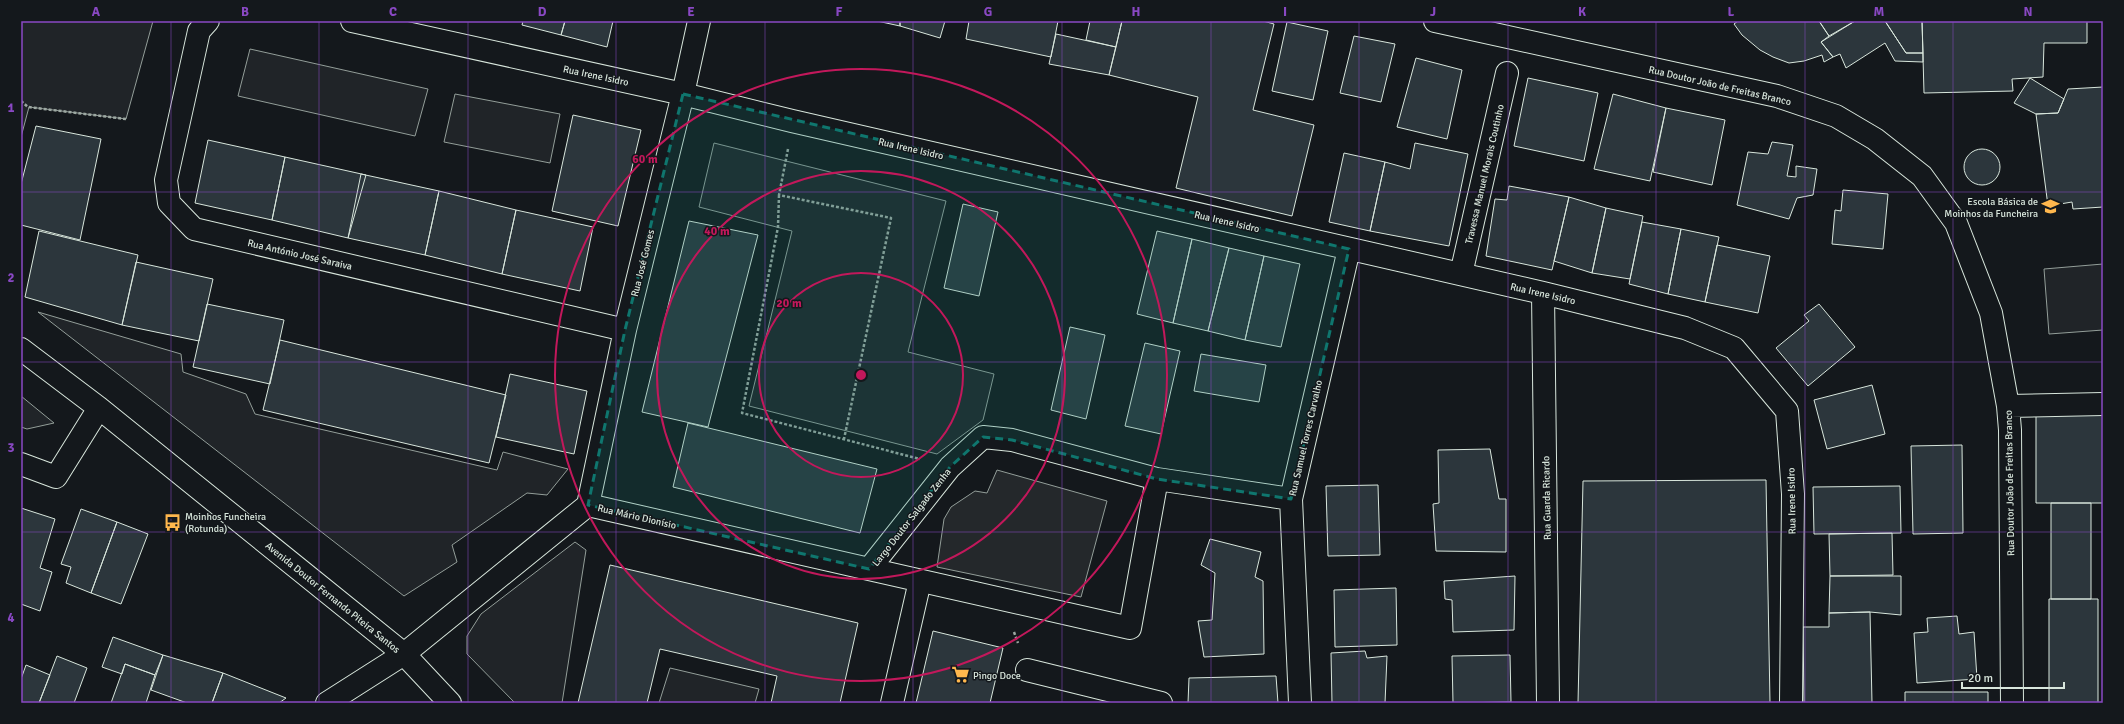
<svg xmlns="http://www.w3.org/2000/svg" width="2124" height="724" font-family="Signika,sans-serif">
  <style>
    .green { fill: #202428; stroke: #939e99 }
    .parking { fill: #24282b; stroke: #939e99 }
    .building { fill: #2c363c; stroke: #d8e6dc }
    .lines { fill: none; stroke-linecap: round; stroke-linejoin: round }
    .minor-casing { stroke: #d8e6dc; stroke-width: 24 }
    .path { stroke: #9da8a2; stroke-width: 2.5; stroke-dasharray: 3 2; stroke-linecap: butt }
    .minor { stroke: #14181c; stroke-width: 22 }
    .marked { fill: #0f766e; fill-opacity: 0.2; stroke: #0f766e; stroke-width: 3; stroke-dasharray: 8 5; stroke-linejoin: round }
    .grid { fill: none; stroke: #8948c3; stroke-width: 1; stroke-opacity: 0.55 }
    .ring { fill: none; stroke: #c2185b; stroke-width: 2 }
    .labels { text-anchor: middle; stroke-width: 3; stroke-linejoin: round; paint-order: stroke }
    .street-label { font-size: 10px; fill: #d8e6dc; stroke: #14181c }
    .poi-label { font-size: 10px; fill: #d8e6dc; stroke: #14181c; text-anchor: start }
    .centre { fill: #c2185b; stroke: #14181c; stroke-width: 2 }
    .ring-label { font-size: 12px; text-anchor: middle; font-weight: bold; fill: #c2185b; stroke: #14181c; stroke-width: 3; stroke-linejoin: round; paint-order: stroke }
    .neatline { fill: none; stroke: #8948c3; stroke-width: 1.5 }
    .grid-label { font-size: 13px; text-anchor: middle; font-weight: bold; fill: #8948c3 }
  </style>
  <rect width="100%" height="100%" fill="#14181c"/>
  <!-- green -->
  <path class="green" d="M21 21H153L126 119 29 107 21 137Z
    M250 49 428 89 415 136 238 96Z
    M455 94 560 114 550 163 444 142Z
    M714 143 946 201 908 352 994 374 983 420 937 454 749 406 792 231 699 207Z
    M2103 264V330L2049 334 2044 269Z
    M38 312 181 354 183 372 246 394 255 414 497 470 503 452 568 469 547 495 527 493 452 545 457 562 404 596Z
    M21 396 54 423 27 429 21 427Z
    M575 542 586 550 562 703H515L467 654V636L481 614Z
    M670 668 759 689 755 703H659Z"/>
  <!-- parking -->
  <path class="parking" d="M997 470 1107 501 1081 597 937 567 944 519 951 507 975 491 987 493Z"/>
  <!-- building -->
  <path class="building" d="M523 21H565L561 35 522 25Z
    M565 21H613L607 47 561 35Z
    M877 21H900V26Z
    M900 21H945L940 38 900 26Z
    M969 21H1058L1051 57 966 39Z
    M1090 21H1122L1116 47 1086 40Z
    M1122 21H1263L1274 24 1253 110 1314 125 1292 216 1176 188 1198 97 1109 75Z
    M1738 21H1819L1829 36 1821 42 1833 57 1824 62 1822 55 1804 61 1789 63 1773 57 1760 50 1742 35 1734 24Z
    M1819 21H1855L1829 36Z
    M1855 21H1885L1906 53H1923V62L1895 61 1885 43 1846 68 1840 54 1833 57 1821 42Z
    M1885 21H1922L1923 53H1906Z
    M1922 21H2087V43H2044L2043 77 2012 79 2013 91 1924 93Z
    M1287 22 1328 31 1313 100 1272 91Z
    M1056 34 1116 47 1109 75 1049 64Z
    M1354 36 1395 44 1381 102 1340 93Z
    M1416 58 1462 70 1447 139 1397 127Z
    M1528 78 1598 93 1584 161 1514 146Z
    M2030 78 2064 99 2058 113 2036 114 2014 103Z
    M2103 87V207L2073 209 2072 202 2048 206 2036 114 2058 113 2068 89Z
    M1613 94 1666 108 1650 181 1594 169Z
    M1666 108 1725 120 1712 185 1653 172Z
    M573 115 641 130 618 226 552 211Z
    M36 126 101 139 80 240 21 225V184Z
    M208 140 285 157 272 220 195 203Z
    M1772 142 1793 145 1787 176 1796 177V166L1817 169 1813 195 1797 198 1789 219 1737 205 1748 152 1768 154Z
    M1415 143 1468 154 1449 246 1370 231 1385 162 1410 169Z
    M1964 167a18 18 0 1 1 36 0a18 18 0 1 1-36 0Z
    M1344 153 1385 162 1370 231 1329 222Z
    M285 157 366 175 348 238 272 220Z
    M361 174 439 191 425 255 348 238Z
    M1509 186 1569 197 1552 270 1486 256 1495 199 1507 200Z
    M1843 190 1888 194 1883 249 1832 244 1835 210 1841 211Z
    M439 191 516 210 502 274 425 255Z
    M1569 197 1606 208 1592 273 1554 261Z
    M963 204 998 212 979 296 944 288Z
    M1606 208 1643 216 1630 279 1592 273Z
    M516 210 593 227 580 291 502 274Z
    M689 221 758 235 708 427 642 412Z
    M1642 222 1681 229 1668 294 1629 284Z
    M1681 229 1719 237 1705 302 1668 294Z
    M39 231 138 255 122 325 25 297Z
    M1157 231 1192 239 1173 323 1137 314Z
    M1192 239 1229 248 1208 331 1173 323Z
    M1717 245 1770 256 1758 313 1705 302Z
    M1229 248 1264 256 1245 340 1208 331Z
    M1264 256 1300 264 1281 347 1245 340Z
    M136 262 213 279 199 341 122 325Z
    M207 304 284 320 270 384 193 367Z
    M1819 304 1855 347 1808 386 1776 348 1809 321 1804 315Z
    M1070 327 1105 335 1086 419 1051 410Z
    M280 340 506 395 489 463 263 410Z
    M1145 343 1180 351 1161 434 1125 426Z
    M1201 354 1266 365 1259 402 1194 391Z
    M510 374 587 391 574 454 496 437Z
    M1872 385 1885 434 1827 449 1814 400Z
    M2036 408H2103V503H2036Z
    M688 423 877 469 860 533 673 487Z
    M1962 445 1963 533 1913 534 1911 446Z
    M1490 449 1499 499H1506V552L1436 551 1433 504 1439 503 1438 450Z
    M1766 480 1770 703H1578L1583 481Z
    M1378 485 1380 555 1328 556 1326 486Z
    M1900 486 1901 533 1814 534 1813 487Z
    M2051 503H2091V599H2051Z
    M21 508 55 519 40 568 52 572 40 611 21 604Z
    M81 509 117 522 91 593 66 583 71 567 61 564Z
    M117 522 148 534 121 604 91 593Z
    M1892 533 1893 575 1830 576 1829 534Z
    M1210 539 1261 552 1255 577 1263 581 1264 654 1204 657 1198 621 1212 620 1215 573 1201 565Z
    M610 565 858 623 840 703H771L777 676 660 649 647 703H578Z
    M1515 576 1514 630 1453 632 1452 600 1445 599 1444 581Z
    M1830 576H1901V615L1870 612 1829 613Z
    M1396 588 1397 645 1335 647 1334 590Z
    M2049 599H2098V703H2049Z
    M1870 612 1872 703H1804L1803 627H1829V613Z
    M1957 616 1959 634 1974 632 1977 679 1917 683 1914 633 1928 632 1927 618Z
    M933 631 1003 648 990 703H916Z
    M113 637 163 655 155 675 125 664 122 674 102 667Z
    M1365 651 1367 658 1387 656 1385 703H1332L1331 653Z
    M163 655 223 673 212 703H187L151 690Z
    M1510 655 1511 702 1453 703 1452 656Z
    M57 656 87 668 74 703H39Z
    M125 664 155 675 146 703H111Z
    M26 665 50 675 39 703H21V679Z
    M223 673 286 698 279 703H212Z
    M1276 676 1278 703H1188L1189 678Z
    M1905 692H1988V703H1905Z"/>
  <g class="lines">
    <defs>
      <path id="minor" d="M208 21 199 31 166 180 169 203 194 229 625 330
        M352 21 683 94 792 121 1543 293 1685 328 1734 348 1787 411 1793 494 1791 703
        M1435 21 1777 96 1836 116 1875 139 1922 176 1956 223 1991 313 2008 406 2010 430 2012 703
        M1461 274 1507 73
        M1543 293 1548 703
        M21 349 99 408 404 654 450 703
        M2008 406 2103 404
        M21 464 56 477 99 408
        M1157 479 1130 628 869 569 950 467 983 437 1012 440 1157 479 1291 499
        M588 505 625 330 683 94 699 21
        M1027 670 1161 703
        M327 703 404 654 588 505 869 569
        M892 703 920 581
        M1300 703 1291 499 1349 249"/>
    </defs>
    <!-- minor casing -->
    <use href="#minor" class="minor-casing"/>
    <!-- path -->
    <path class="path" d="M21 101 28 107 126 119
      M788 149 779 195 891 218 844 439
      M779 195 778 227 742 413 920 459
      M1014 632 1018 643"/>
    <!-- minor -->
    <use href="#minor" class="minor"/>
  </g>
  <!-- marked area -->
  <path class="marked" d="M683 94 1349 249 1291 499 1157 479 1012 440 983 437 950 467 869 569 588 505 625 330Z"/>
  <!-- grid -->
  <path class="grid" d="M171 21V703M319 21V703M468 21V703M616 21V703M765 21V703M913 21V703M1062 21V703M1211 21V703M1359 21V703M1508 21V703M1656 21V703M1805 21V703M1953 21V703M21 192H2103M21 362H2103M21 532H2103"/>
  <!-- distance rings -->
  <g class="ring">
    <circle cx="861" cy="375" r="102"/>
    <circle cx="861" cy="375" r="204"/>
    <circle cx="861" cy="375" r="306"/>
  </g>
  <!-- icons -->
  <defs>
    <symbol id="school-bare" viewBox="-9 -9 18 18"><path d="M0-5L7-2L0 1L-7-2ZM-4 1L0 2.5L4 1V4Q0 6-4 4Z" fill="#ffb74d" stroke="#14181c" stroke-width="2.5" paint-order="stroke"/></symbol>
    <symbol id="bus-bare" viewBox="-9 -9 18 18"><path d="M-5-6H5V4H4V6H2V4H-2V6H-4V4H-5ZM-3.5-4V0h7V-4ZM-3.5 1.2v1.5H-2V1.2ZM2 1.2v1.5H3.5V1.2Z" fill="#ffb74d" stroke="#14181c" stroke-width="2.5" paint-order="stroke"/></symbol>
    <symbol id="supermarket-bare" viewBox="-9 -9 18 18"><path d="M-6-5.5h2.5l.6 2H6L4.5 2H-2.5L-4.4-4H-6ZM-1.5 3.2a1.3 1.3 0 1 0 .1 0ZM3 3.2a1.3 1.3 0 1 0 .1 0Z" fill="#ffb74d" stroke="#14181c" stroke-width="2.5" paint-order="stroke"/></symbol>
  </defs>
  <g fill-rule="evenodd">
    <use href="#school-bare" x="2038" y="194" width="25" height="25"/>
    <use href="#bus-bare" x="160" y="510" width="25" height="25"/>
    <use href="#supermarket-bare" x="948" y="662" width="25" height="25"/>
  </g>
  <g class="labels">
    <!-- street labels -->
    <g class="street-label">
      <text transform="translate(596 75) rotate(12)" y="4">Rua Irene Isidro</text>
      <text transform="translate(1720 85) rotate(13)" y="4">Rua Doutor João de Freitas Branco</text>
      <text transform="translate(911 148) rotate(13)" y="4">Rua Irene Isidro</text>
      <text transform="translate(1484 174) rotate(-77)" y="4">Travessa Manuel Morais Coutinho</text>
      <text transform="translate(1227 221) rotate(13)" y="4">Rua Irene Isidro</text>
      <text transform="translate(300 254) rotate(13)" y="4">Rua António José Saraiva</text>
      <text transform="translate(642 263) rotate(-76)" y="4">Rua José Gomes</text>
      <text transform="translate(1543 293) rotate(13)" y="4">Rua Irene Isidro</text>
      <text transform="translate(1305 438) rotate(-77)" y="4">Rua Samuel Torres Carvalho</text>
      <text transform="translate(2009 483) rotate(-91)" y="4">Rua Doutor João de Freitas Branco</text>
      <text transform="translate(1546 498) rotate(-91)" y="4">Rua Guarda Ricardo</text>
      <text transform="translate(1791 501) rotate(-91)" y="4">Rua Irene Isidro</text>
      <text transform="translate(637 516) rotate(13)" y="4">Rua Mário Dionísio</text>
      <text transform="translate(911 517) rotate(-52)" y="4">Largo Doutor Salgado Zenha</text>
      <text transform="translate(333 597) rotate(39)" y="4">Avenida Doutor Fernando Piteira Santos</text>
    </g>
    <!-- poi labels -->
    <g class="poi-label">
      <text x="2038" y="205" text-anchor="end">Escola Básica de<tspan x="2038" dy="12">Moinhos da Funcheira</tspan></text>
      <text x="185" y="520">Moinhos Funcheira<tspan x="185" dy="12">(Rotunda)</tspan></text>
      <text x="973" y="679">Pingo Doce</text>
    </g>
  </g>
  <circle cx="861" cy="375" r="6" class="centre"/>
  <g class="ring-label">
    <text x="645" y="163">60 m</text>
    <text x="717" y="235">40 m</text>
    <text x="789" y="307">20 m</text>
  </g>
  <!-- border -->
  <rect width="2124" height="724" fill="none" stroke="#14181c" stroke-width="44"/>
  <!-- scale -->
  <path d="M1962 682v6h102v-6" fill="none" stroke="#d8e6dc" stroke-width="2"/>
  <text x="1968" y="682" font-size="12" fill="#d8e6dc" stroke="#14181c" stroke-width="3" paint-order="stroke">20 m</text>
  <rect x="22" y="22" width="2080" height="680" class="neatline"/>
  <g class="grid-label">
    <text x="96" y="16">A</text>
    <text x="245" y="16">B</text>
    <text x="393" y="16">C</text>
    <text x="542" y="16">D</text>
    <text x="691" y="16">E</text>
    <text x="839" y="16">F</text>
    <text x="988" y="16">G</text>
    <text x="1136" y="16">H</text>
    <text x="1285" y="16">I</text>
    <text x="1433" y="16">J</text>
    <text x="1582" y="16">K</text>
    <text x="1731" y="16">L</text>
    <text x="1879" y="16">M</text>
    <text x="2028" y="16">N</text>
    <text x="11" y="112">1</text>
    <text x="11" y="282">2</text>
    <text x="11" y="452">3</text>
    <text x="11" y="622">4</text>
  </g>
</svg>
